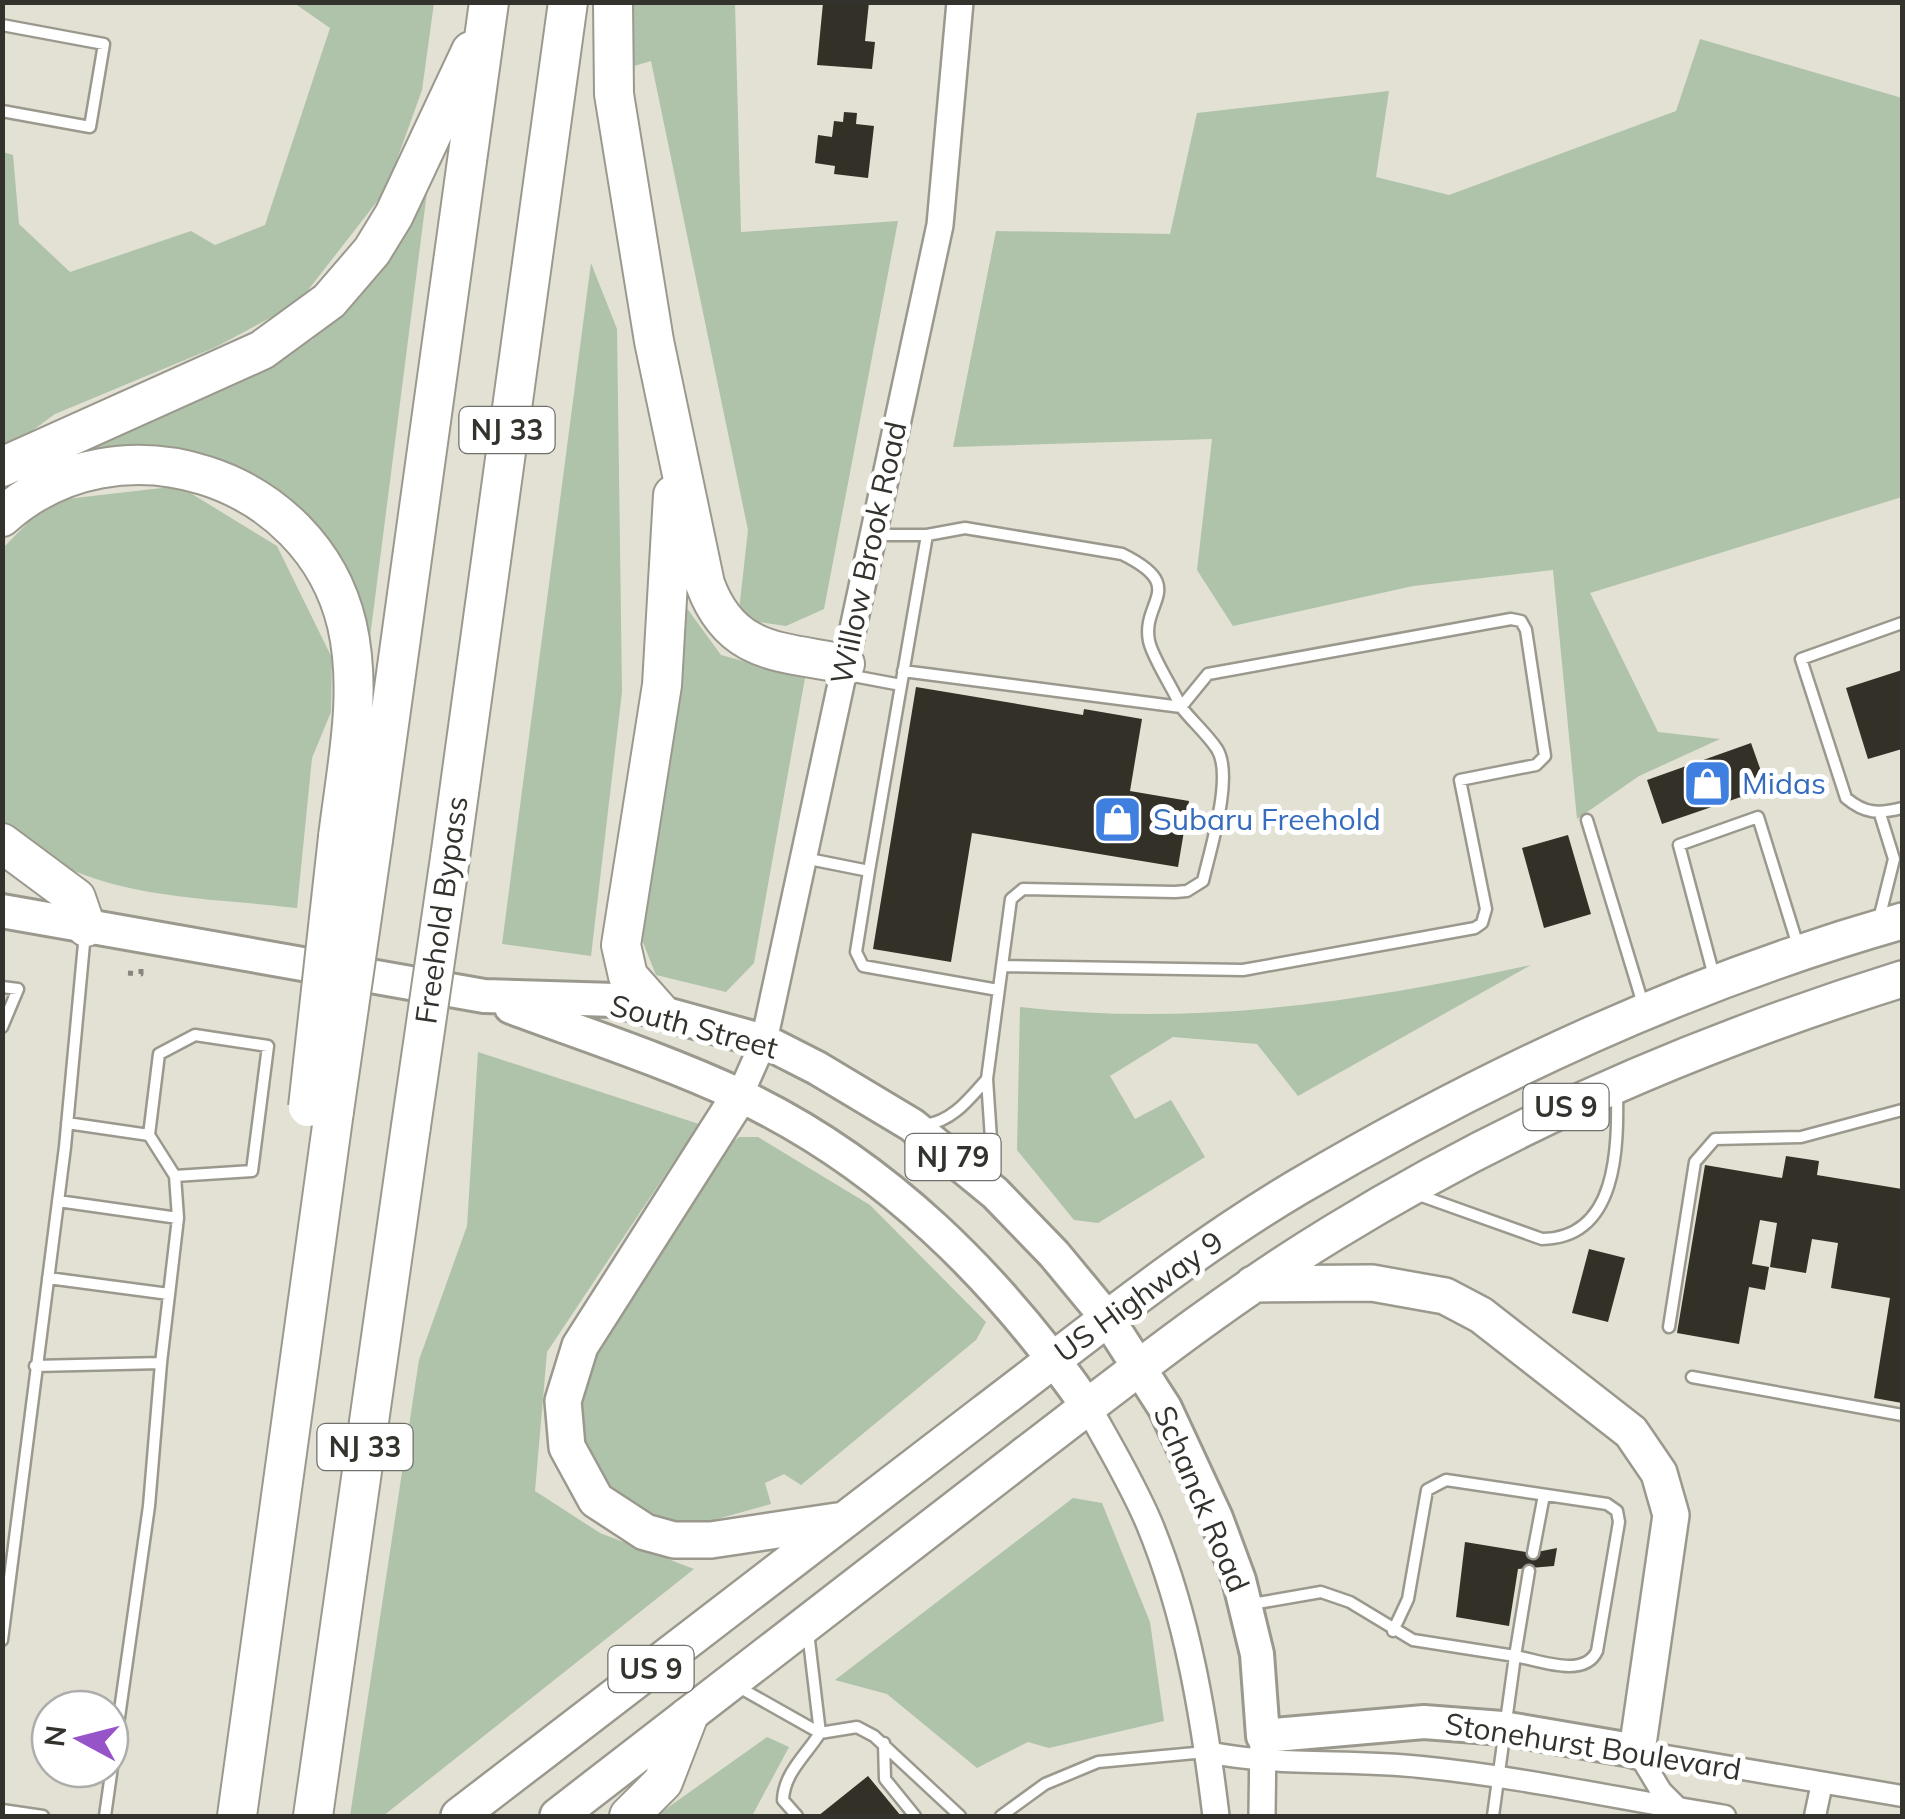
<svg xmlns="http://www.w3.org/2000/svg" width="1905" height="1819" font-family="Mulish,sans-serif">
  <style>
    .green { fill: #aec3aa }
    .building { fill: #323027 }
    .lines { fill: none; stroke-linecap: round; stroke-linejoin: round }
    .service-casing { stroke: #9b998e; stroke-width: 15 }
    .minor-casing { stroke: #9b998e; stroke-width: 25 }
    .tertiary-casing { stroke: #9b998e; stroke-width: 30 }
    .primary-casing { stroke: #9b998e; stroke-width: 38 }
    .trunk-casing { stroke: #9b998e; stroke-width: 40 }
    .motorway-casing { stroke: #9b998e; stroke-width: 42 }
    .path { stroke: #87857d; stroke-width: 5; stroke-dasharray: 5 8; stroke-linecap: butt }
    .service { stroke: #fff; stroke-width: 10 }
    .minor { stroke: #fff; stroke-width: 20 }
    .tertiary { stroke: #fff; stroke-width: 25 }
    .primary { stroke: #fff; stroke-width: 32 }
    .trunk { stroke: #fff; stroke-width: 35 }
    .motorway { stroke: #fff; stroke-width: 38 }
    .motorway-bridge-casing { stroke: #9b998e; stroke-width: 42; stroke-linecap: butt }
    .motorway-bridge { stroke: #fff; stroke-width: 38 }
    .labels { text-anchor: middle; stroke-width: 10; stroke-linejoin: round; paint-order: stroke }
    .shield { fill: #fff; stroke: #70706c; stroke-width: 2.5 }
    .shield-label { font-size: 28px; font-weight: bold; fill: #33322d }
    .street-label { font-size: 30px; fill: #33322d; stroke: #fff }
    .shop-label { font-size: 30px; fill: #366cbe; stroke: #fff; text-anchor: start }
  </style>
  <rect width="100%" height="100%" fill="#e3e0d4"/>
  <!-- green -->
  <path class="green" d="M294 3H434L422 90 386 190 298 303 216 347 55 414 3 452V152L13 155 19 224 70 272 191 231 215 245 265 225 330 28Z
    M634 3H735L741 232 898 221 824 609 786 626 738 619 748 530 651 61 624 69Z
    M1700 39 1902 98V497L1590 593 1658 732 1720 739 1639 776 1577 819 1553 570 1413 586 1233 626 1197 570 1212 439 953 447 996 231 1170 234 1197 113 1389 91 1376 177 1449 195 1676 111Z
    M427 192 368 653 342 565 280 494 207 454 87 449 312 340 374 272Z
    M591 263 617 329 622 692 591 956 502 944Z
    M179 486 277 546 332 658 331 712 312 758 297 908C198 896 75 901 3 822V548L49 501Z
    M686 607 721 655 805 678 754 963 726 992 656 975 640 935Z
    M1531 965 1298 1096 1257 1044 1173 1037 1110 1076 1135 1119 1171 1100 1205 1157 1098 1223 1074 1220 1017 1150 1020 1007C1193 1027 1363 1002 1531 965Z
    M478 1052 699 1124 547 1352 535 1491 600 1533 694 1569 383 1816H350L419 1360 467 1226Z
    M739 1137H758L870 1205 986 1322 976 1340 801 1485 784 1474 765 1483 771 1504 699 1524 640 1518 590 1475 574 1404 584 1366 719 1153Z
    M1073 1498 1102 1503 1150 1622 1164 1721 1049 1748 1028 1742 977 1768 887 1694 835 1680Z
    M767 1737 789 1747 752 1816H656Z"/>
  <!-- building -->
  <path class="building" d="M869 2 865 41 875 42 872 69 817 65 823 3Z
    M844 112 857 113 856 124 874 126 868 178 834 174 835 166 815 163 818 135 832 137 834 121 843 122Z
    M1902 670V749L1868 759 1846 688Z
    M916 687 1083 715 1084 709 1142 719 1130 791 1189 801 1178 867 972 833 951 962 873 949Z
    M1751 743 1767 788 1662 824 1647 780Z
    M1568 835 1591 914 1544 928 1522 848Z
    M1786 1156 1819 1161 1817 1175 1902 1189V1403L1874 1398 1890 1298 1831 1288 1838 1243 1812 1239 1806 1273 1770 1267 1777 1223 1760 1220 1752 1264 1769 1267 1765 1290 1749 1287 1739 1344 1677 1333 1705 1165 1782 1178Z
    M1589 1249 1625 1258 1608 1322 1572 1313Z
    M1465 1542 1532 1553 1557 1548 1554 1566 1518 1569 1509 1626 1456 1617Z
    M868 1776 901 1816H818Z"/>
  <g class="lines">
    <defs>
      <path id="service" d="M2 25 104 44 90 127 2 111
        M875 535H927L965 528 1122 554C1189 587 1141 601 1149 641 1152 657 1174 690 1181 707L1208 674 1511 619 1521 621 1526 630 1545 756 1536 765 1460 780 1486 909 1482 923 1475 928 1243 970 1002 966 987 1079 994 1184
        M1902 623 1801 659 1846 798C1865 814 1879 814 1902 808
        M903 671 1181 707C1192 721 1207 734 1217 749 1234 776 1210 850 1203 881L1187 891 1175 892 1023 889 1011 899 1002 966
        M848 675 901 685
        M1587 820 1643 1004
        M804 858 869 871 856 952 863 966 998 990
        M869 871 927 535
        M1879 919 1894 859 1880 814
        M1715 980 1679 845 1758 817 1799 949
        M2 987 18 989 2 1027
        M925 1125C953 1121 969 1099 987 1079
        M149 1135 175 1176
        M1416 1194 1542 1239C1618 1238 1618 1147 1617 1091
        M58 1201 178 1218 175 1176 252 1171 268 1046 195 1035 159 1054 149 1135 67 1123
        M48 1278 169 1294
        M1669 1327 1695 1162 1715 1139 1801 1137 1902 1110
        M35 1366 161 1363 178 1218
        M1692 1377 1902 1415
        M1533 1553 1544 1495
        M1252 1604 1321 1592 1350 1602 1413 1640 1515 1656 1493 1816
        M1393 1631 1408 1599 1427 1490 1446 1480 1607 1504 1617 1511 1619 1522 1597 1651C1584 1679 1539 1660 1515 1656L1529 1571
        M2 1640 65 1147 85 933
        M735 1685 820 1733 808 1632
        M884 1743 885 1779 915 1816
        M2 1810 43 1816
        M105 1816 149 1506 161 1363
        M797 1816 783 1800C784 1773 806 1755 820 1733L857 1727 874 1736 960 1816
        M1001 1816 1045 1784 1098 1762 1206 1752"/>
      <path id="minor" d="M1637 1751 1902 1796
        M1637 1751 1661 1791 1679 1809
        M1207 1752C1281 1767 1347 1759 1421 1767 1523 1777 1624 1800 1725 1816
        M1815 1816 1822 1783"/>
      <path id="tertiary" d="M740 1095 764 1041 940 225 960 2
        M1088 1407C1109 1445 1132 1483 1149 1523 1188 1617 1204 1717 1216 1816
        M1262 1816 1263 1736"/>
      <path id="primary" d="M2 911 484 996 615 1000 764 1041 817 1068 912 1125 995 1193 1054 1254 1107 1318 1165 1408 1216 1518 1239 1580 1257 1654 1263 1736 1424 1722 1502 1728 1637 1751
        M511 1007C587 1035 666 1061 739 1095 885 1164 997 1277 1088 1407"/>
      <path id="trunk" d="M740 1095 580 1346 563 1401 567 1447 596 1500 645 1532 674 1540H711L837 1521
        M1253 1284 1372 1283 1445 1296 1481 1315 1631 1432 1659 1473 1671 1515 1637 1751
        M459 1816C634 1682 808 1547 984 1413 1087 1335 1187 1253 1298 1187 1490 1074 1688 982 1902 921
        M558 1816C713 1698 866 1577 1021 1458 1123 1380 1223 1300 1333 1233 1511 1123 1703 1041 1902 979"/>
      <path id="motorway" d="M613 2 614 94 654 341 705 584C731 655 780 651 845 664
        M2 467 262 350 329 301 372 251 394 215 471 51
        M2 517C118 412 312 475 347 625 363 694 346 769 338 837
        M373 840 489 2
        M2 843 76 898 86 927
        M450 858 568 2
        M659 1011 628 976 621 945 662 685 673 495
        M237 1816 334 1111
        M313 1816 411 1126
        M629 1816 663 1782 688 1717"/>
    </defs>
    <!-- service casing -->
    <use href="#service" class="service-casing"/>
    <!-- minor casing -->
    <use href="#minor" class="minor-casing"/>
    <!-- tertiary casing -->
    <use href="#tertiary" class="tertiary-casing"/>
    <!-- primary casing -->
    <use href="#primary" class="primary-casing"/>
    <!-- trunk casing -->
    <use href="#trunk" class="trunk-casing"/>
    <!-- motorway casing -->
    <use href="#motorway" class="motorway-casing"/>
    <!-- path -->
    <path class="path" d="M128 973 141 974V968"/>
    <!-- service -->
    <use href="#service" class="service"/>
    <!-- minor -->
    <use href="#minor" class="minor"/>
    <!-- tertiary -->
    <use href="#tertiary" class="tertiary"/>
    <!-- primary -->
    <use href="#primary" class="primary"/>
    <!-- trunk -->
    <use href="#trunk" class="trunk"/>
    <!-- motorway -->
    <use href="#motorway" class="motorway"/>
    <defs>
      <path id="motorway-bridge" d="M308 1107 338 837
        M334 1111 373 840
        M411 1126 450 858"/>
    </defs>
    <!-- motorway-bridge casing -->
    <use href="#motorway-bridge" class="motorway-bridge-casing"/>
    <!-- motorway-bridge -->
    <use href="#motorway-bridge" class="motorway-bridge"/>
  </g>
  <!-- icons -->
  <defs>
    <symbol id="shop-square" viewBox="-11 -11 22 22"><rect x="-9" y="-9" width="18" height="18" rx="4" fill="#3f7fe0" stroke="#fff"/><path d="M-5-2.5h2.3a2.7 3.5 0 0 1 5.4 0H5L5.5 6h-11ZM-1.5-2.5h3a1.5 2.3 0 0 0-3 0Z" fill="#fff"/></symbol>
  </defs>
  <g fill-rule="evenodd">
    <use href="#shop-square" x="1680" y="756" width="55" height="55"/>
    <use href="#shop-square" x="1090" y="792" width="55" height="55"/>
  </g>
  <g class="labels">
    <!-- shield labels -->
    <g class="shield">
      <rect x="459.5" y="407" width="95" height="46" rx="8"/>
      <rect x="1523.5" y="1084" width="85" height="46" rx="8"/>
      <rect x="905.5" y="1134" width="95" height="46" rx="8"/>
      <rect x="317.5" y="1424" width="95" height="46" rx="8"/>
      <rect x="608.5" y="1646" width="85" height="46" rx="8"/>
    </g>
    <g class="shield-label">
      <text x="507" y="440">NJ 33</text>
      <text x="1566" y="1117">US 9</text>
      <text x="953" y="1167">NJ 79</text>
      <text x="365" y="1457">NJ 33</text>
      <text x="651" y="1679">US 9</text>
    </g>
    <!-- street labels -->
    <g class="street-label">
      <text transform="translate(869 553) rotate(-78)" y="10">Willow Brook Road</text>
      <text transform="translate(442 910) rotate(-82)" y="10">Freehold Bypass</text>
      <text transform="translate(694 1027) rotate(15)" y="10">South Street</text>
      <text transform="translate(1139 1297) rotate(-36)" y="10">US Highway 9</text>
      <text transform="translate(1201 1499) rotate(67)" y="10">Schanck Road</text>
      <text transform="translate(1593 1747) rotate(9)" y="10">Stonehurst Boulevard</text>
    </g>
    <!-- shop labels -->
    <g class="shop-label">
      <text x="1742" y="794">Midas</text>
      <text x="1153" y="830">Subaru Freehold</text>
    </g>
  </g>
  <!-- border -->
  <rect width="1905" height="1819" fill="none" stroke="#33322d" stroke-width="10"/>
  <!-- north arrow -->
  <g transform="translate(80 1739) rotate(277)"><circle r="48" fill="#ffffff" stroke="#adadab" stroke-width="2.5"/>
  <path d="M0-8L18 38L0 25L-18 38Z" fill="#9753c8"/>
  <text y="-15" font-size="28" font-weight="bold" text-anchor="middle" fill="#33322d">N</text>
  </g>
</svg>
